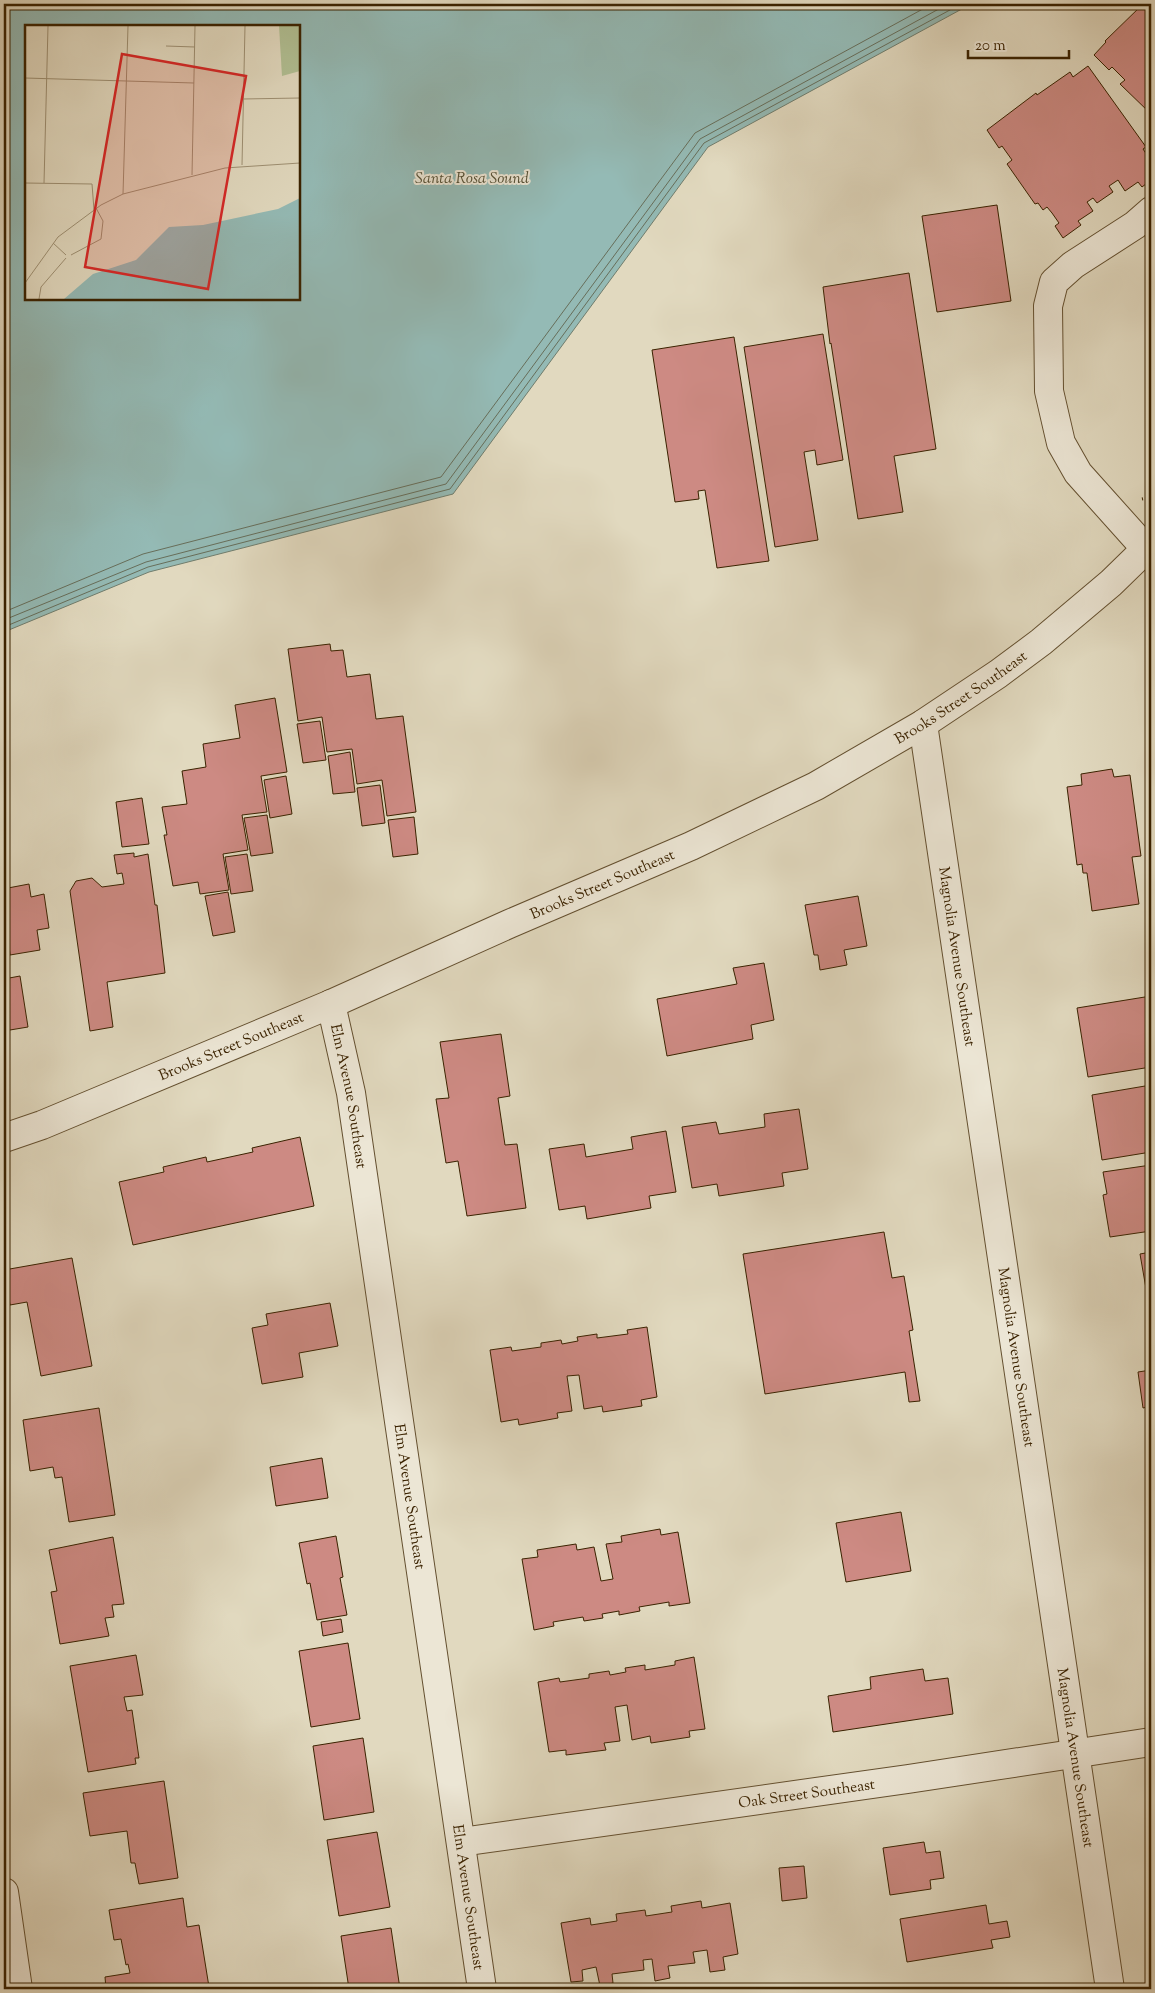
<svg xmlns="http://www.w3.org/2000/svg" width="1155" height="1993" font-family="'Sorts Mill Goudy',serif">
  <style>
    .water { fill: #94bab5; stroke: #707d6d; fill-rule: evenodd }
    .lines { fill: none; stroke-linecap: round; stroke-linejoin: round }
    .shore { stroke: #676e5a; stroke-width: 1 }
    .building { fill: #cd8a83; stroke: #3a2200 }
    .minor-casing { stroke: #645030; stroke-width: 30 }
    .path { stroke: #3a2200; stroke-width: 3; stroke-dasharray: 1 2.5; stroke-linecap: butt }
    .minor { stroke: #ece6d5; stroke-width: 28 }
    .labels { text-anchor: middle; stroke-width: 4; stroke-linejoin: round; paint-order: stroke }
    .street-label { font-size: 15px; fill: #3a2200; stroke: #ece6d5 }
    .water-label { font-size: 16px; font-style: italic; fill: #555036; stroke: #ece6d5 }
    .inset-road { fill: none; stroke: #9e9073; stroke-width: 1 }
    .view { fill: #d62828; fill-opacity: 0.15; stroke: #d62828; stroke-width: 2.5 }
    .inset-edge { fill: none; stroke: #3a2200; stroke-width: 2.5 }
  </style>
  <rect width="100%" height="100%" fill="#e1d9bf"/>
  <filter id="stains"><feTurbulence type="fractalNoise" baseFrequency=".004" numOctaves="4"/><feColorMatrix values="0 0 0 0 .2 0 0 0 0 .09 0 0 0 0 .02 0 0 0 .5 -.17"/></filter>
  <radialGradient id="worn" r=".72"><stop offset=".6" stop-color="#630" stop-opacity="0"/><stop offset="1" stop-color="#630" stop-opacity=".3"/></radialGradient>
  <!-- water -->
  <path class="water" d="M4 4H971L708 147 453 494 149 572 4 632ZM26 26H299V299H26Z"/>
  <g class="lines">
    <!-- shore -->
    <path class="shore" d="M4 612 143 554 441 477 695 133 932 4
      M4 620 146 562 446 484 700 139 948 4
      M4 627 148 567 450 489 704 143 961 4"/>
  </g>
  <!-- building -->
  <path class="building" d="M1143 4H1151V114L1120 84 1125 80 1112 67 1109 70 1094 55 1106 42 1105 41Z
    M1088 66 1146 147 1143 149 1151 161V180L1142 187 1138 182 1125 191 1118 180 1109 186 1113 192 1097 203 1093 198 1087 202 1093 211 1078 221 1081 225 1063 238 1055 226 1059 223 1052 213 1047 207 1043 210 1038 203 1035 204 1007 164 1012 160 1002 146 999 148 987 130 1036 93 1037 95 1070 72 1073 77Z
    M997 205 1011 301 937 312 922 216Z
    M909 273 936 449 894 456 903 512 858 519 831 343 830 344 823 287Z
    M823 334 843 460 817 465 815 450 804 452 818 540 775 547 744 347Z
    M734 337 769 561 717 568 705 490 698 491 699 499 675 502 652 350Z
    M330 644 331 651 343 650 347 677 370 674 376 719 403 716 416 812 387 816 382 780 357 784 352 749 327 752 322 717 298 721 288 649Z
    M275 698 287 772 261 776 267 812 242 815 248 850 223 854 229 890 200 894 198 882 173 886 164 835H167L162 807 187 804 182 771 206 767 203 744 240 738 235 705Z
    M320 721 326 760 303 763 297 724Z
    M350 752 355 792 333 794 328 756Z
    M1112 769 1114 777 1130 775 1141 856 1132 857 1139 904 1092 911 1087 873H1083L1082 864 1077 865 1067 787 1082 785 1081 774Z
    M286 776 292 814 270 818 264 780Z
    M380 785 385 823 362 826 357 788Z
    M142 798 149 844 122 847 116 802Z
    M267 815 273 853 251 856 244 818Z
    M414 817 418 854 393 857 388 820Z
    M134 853V857L148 854 155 905H157L165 973 107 982 113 1027 90 1031 70 891 76 881 92 878 102 887 124 884 122 873 117 874 114 855Z
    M247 854 253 891 231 894 225 857Z
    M4 862 8 888 29 884 31 897 44 894 49 928 37 930 40 950 10 955 9 945 4 946Z
    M228 892 235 932 213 936 205 896Z
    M858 896 867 946 844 950 847 965 820 970 818 955H814L805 905Z
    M764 963 774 1020 751 1025 753 1039 667 1056 657 999 737 984 733 968Z
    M20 976 28 1027 4 1031V979Z
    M1151 996V1067L1088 1077 1077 1008Z
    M501 1034 510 1096 498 1098 505 1145 517 1144 526 1208 467 1216 458 1161 446 1163 436 1099 449 1098 440 1042Z
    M1151 1085V1152L1102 1160 1092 1095Z
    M799 1109 808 1169 782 1173 784 1186 719 1196 717 1184 692 1188 682 1127 716 1122 719 1134 765 1127 764 1114Z
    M666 1131 676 1192 649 1196 651 1208 587 1219 585 1206 559 1210 549 1149 584 1144 586 1157 633 1149 631 1137Z
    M300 1137 314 1206 133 1245 119 1182 164 1172 163 1167 206 1157 207 1162 253 1152 252 1148Z
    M1151 1165V1231L1110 1237 1103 1195 1107 1194 1103 1172Z
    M884 1232 892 1278 904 1276 913 1330 909 1331 920 1401 909 1402 905 1372 765 1394 743 1254Z
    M1151 1252V1300H1148L1140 1254Z
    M72 1258 92 1366 41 1376 27 1302 10 1305 4 1270Z
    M330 1303 338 1346 299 1353 303 1377 262 1384 252 1328 268 1325 266 1314Z
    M647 1327 657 1397 641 1400 642 1406 603 1412 602 1406 584 1409 579 1375 567 1376 572 1411 557 1413 558 1418 519 1425 518 1419 501 1422 490 1350 511 1347 512 1351 541 1347V1343L561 1340 562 1344 578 1341 577 1337 597 1334V1338L628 1334 627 1330Z
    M1151 1370V1406L1143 1408 1138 1372Z
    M99 1408 115 1515 69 1522 62 1477 55 1478 53 1467 30 1471 23 1420Z
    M322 1458 328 1498 276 1506 270 1467Z
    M901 1512 911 1571 846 1582 836 1523Z
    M660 1529 661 1535 678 1532 690 1603 669 1606V1602L639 1607 640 1611 619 1615V1611L602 1614 603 1618 584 1621 583 1617 553 1622 554 1626 534 1630 522 1559 538 1557 537 1550 576 1544 577 1550 594 1547 601 1581 613 1579 606 1544 622 1542 621 1536Z
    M336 1536 343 1577 340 1578 347 1615 317 1620 310 1583 307 1584 299 1543Z
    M113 1537 124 1604 112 1605 114 1617 105 1618 109 1636 60 1644 51 1592 57 1591 49 1550Z
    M341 1619 343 1632 323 1636 321 1622Z
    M348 1643 360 1719 311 1727 299 1651Z
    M136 1655 143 1695 124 1697 127 1711 132 1710 139 1758H135L136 1764 88 1772 70 1666Z
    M694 1657 705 1729 689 1731 690 1737 651 1743 650 1736 632 1740 627 1705 615 1707 620 1741 604 1743 606 1750 566 1755V1750L549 1752 538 1682 559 1678 560 1682 589 1678V1674L609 1671 610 1675 626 1672 625 1668 645 1665V1670L675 1665V1661Z
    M923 1669 925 1681 948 1678 953 1714 833 1732 828 1696 871 1689 870 1677Z
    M363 1738 374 1812 324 1820 313 1746Z
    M164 1781 178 1878 139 1884 135 1863H131L127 1831 90 1836 83 1793Z
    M377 1832 390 1907 339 1916 327 1840Z
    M924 1842 926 1853 940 1851 944 1878 930 1880 931 1889 890 1895 883 1848Z
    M804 1866 807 1898 782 1901 779 1868Z
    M183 1898 187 1927 199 1925 209 1987 197 1989H106L105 1977 130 1973 128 1964 126 1965 121 1939 114 1940 109 1910Z
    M701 1901 702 1908 730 1903 738 1954 723 1957 725 1970 710 1972 707 1950 693 1952 695 1963 668 1966 670 1978 655 1981 652 1959 643 1960 644 1970 612 1974 613 1983 600 1986 596 1967 582 1970 583 1981 571 1982 561 1923 590 1918 591 1925 617 1921 616 1914 645 1910 646 1916 672 1912 671 1906Z
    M986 1905 989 1924 1007 1921 1010 1937 991 1940 993 1948 907 1962 900 1919Z
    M391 1928 400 1989H349L341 1936Z"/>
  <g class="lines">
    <defs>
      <g id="minor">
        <path d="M1146 549 1078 473 1061 443 1049 391 1048 306 1054 282 1073 265 1135 225 1151 211"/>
        <path id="s1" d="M923 724 1110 1989"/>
        <path id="s2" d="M331 1004 351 1093 482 1989"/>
        <path id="s3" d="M4 1138 42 1125 331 1004 509 924 691 846 816 786 923 724 998 674 1041 642 1111 583 1151 544"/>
        <path id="s4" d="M461 1842 908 1779 1151 1742"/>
        <path d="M4 1892 18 1989"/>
      </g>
    </defs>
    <!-- minor casing -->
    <use href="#minor" class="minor-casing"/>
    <!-- path -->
    <path class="path" d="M1142 499 1151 497"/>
    <!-- minor -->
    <use href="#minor" class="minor"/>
  </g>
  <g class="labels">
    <!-- street labels -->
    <g class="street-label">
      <text dy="5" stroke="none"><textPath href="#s3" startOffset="1055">Brooks Street Southeast</textPath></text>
      <text dy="5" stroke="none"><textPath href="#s3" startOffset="650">Brooks Street Southeast</textPath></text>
      <text dy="5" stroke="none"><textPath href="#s1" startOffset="235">Magnolia Avenue Southeast</textPath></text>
      <text dy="5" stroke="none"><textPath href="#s3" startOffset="245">Brooks Street Southeast</textPath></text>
      <text dy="5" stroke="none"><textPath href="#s2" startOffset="94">Elm Avenue Southeast</textPath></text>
      <text dy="5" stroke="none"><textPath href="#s1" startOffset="640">Magnolia Avenue Southeast</textPath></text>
      <text dy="5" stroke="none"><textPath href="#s2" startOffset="499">Elm Avenue Southeast</textPath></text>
      <text dy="5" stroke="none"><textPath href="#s1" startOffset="1045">Magnolia Avenue Southeast</textPath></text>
      <text dy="5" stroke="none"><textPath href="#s4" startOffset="349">Oak Street Southeast</textPath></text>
      <text dy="5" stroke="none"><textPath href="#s2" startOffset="904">Elm Avenue Southeast</textPath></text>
    </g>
    <!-- water labels -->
    <g class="water-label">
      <text x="472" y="183">Santa Rosa Sound</text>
    </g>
  </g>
  <!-- overview -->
  <g transform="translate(25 25)">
    <rect width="275" height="275" fill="#e1d9bf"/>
    <path d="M254 1H275V46L257 51Z" fill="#b1c094"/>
    <path d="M275 173V274H39L68 249 111 235 144 202 178 200 253 184Z" fill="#94bab5"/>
    <path class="inset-road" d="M141 21 170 22M0 53 169 58M218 74 275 73M217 140 220 1M167 150 170 1M0 158 67 159 69 185M19 158 23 1M98 169 103 1M28 218 41 230M46 230 76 214 78 196 71 183M0 258 33 212 76 180 98 169 200 143 275 138M14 274 16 262 41 233"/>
    <path class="view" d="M97 29 221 51 183 264 60 242Z"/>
    <rect width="275" height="275" class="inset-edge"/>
  </g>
  <!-- margin -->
  <rect width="1155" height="1993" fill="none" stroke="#e1d9bf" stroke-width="20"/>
  <rect x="5" y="5" width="1145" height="1983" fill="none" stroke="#3a2200" stroke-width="2.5"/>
  <rect x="10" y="10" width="1135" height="1973" fill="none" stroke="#3a2200"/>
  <!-- scale -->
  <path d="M968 50v8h101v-8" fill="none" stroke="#3a2200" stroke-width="2.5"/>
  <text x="975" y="50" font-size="15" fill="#3a2200" stroke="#ece6d5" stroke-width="4" paint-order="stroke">20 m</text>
  <rect width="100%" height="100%" filter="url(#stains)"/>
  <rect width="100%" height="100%" fill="url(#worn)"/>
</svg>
